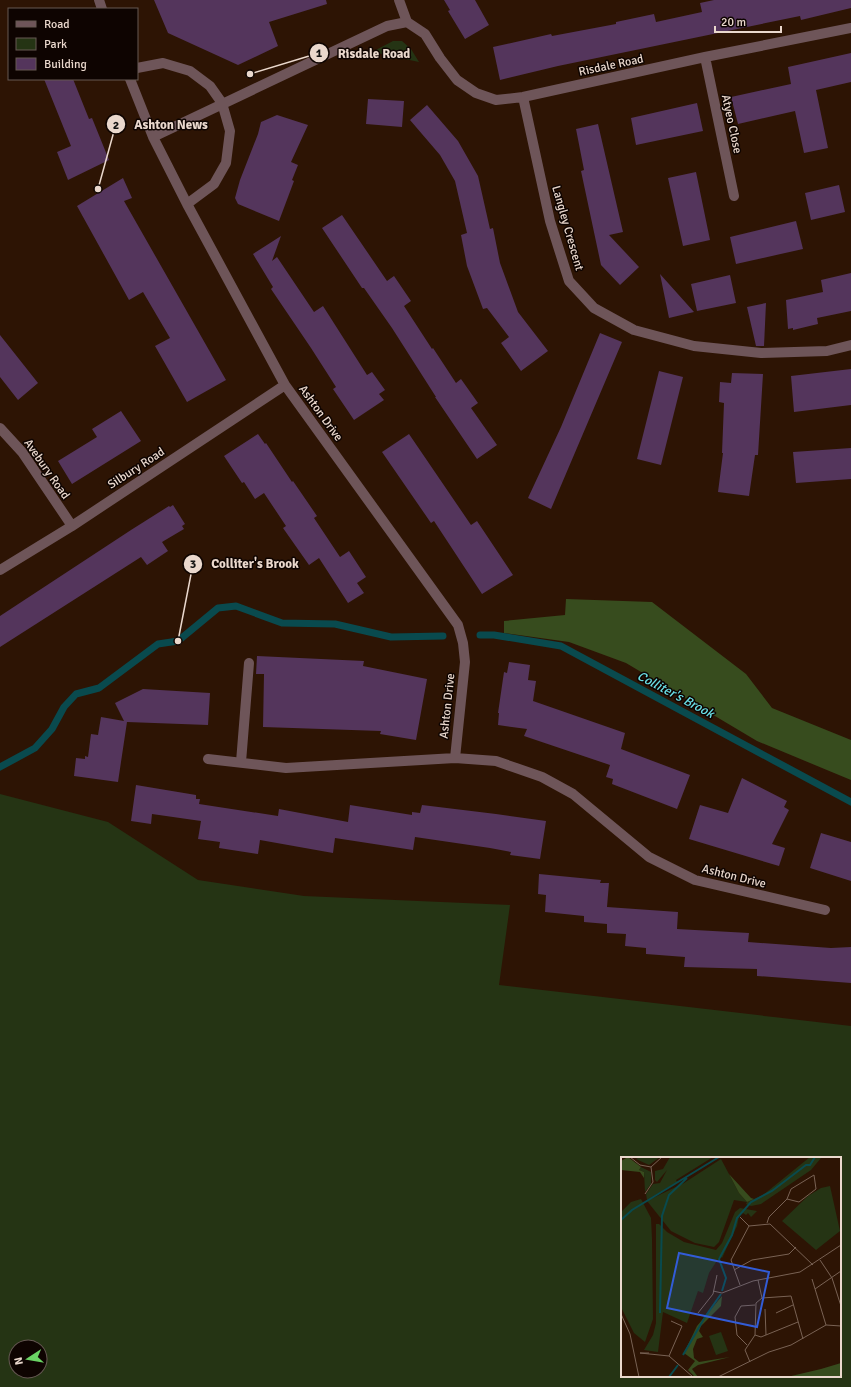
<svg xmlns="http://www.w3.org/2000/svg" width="851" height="1387" font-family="Signika,sans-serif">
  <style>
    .green { fill: #253414; fill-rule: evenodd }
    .forest { fill: #374c1e }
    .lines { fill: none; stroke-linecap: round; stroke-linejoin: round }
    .stream { stroke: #094a4e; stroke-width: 7 }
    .building { fill: #54355c }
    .minor { stroke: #6e5559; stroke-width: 10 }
    .labels { text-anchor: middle; stroke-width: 3; stroke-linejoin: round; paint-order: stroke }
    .street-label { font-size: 12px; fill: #ead8cd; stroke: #0e0401 }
    .water-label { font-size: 13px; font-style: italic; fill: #69dee5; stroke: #0e0401 }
    .inset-river { fill: none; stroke: #094a4e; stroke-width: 2 }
    .inset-road { fill: none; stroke: #796254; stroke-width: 1 }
    .view { fill: #325cd7; fill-opacity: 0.15; stroke: #325cd7; stroke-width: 2 }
    .inset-edge { fill: none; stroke: #ead8cd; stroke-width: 2 }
    .leader { fill: none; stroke: #ead8cd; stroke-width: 1.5 }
    .callout-dot { fill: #ead8cd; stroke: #0e0401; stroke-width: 1.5 }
    .mark-label { font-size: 12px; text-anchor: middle; font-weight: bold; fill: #111 }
    .callout-label { font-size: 13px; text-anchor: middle; font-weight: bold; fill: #ead8cd; stroke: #0e0401; stroke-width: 3; stroke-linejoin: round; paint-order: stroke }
  </style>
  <rect width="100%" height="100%" fill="#2d1404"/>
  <!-- green -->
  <path class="green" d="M393 41H402L411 49 419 62 372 52Z
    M0 794 108 822 198 880 304 896 510 905 499 985 851 1026V1387H0ZM622 1158H840V1376H622ZM16 1347H40V1371H16Z"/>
  <!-- forest -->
  <path class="forest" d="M566 599 652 602 746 674 772 708 851 740V780L757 741 626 663 569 642 504 633V621L565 615Z"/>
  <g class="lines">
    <!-- stream -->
    <path class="stream" d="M480 635H494L561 646 851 802
      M0 767 35 748 52 729 64 707 76 694 99 688 158 644 178 641 218 608 236 606 282 623 335 624 391 637 443 636"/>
  </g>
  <!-- building -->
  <path class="building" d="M154 0H326L327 4 269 22 278 46 238 65 168 33Z
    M444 0H475L489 25 465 39 448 11 450 10Z
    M714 0H851V8L801 20 800 16 558 66 500 80 493 47 551 34 552 36 616 24V22L654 14 656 22 702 12 700 3Z
    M851 53V82L816 90 828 148 804 153 795 111 738 124 731 97 791 84 788 67Z
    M44 79H73L89 119 92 118 109 160 68 180 57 152 71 146Z
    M368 99 404 101 402 127 366 124Z
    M697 103 703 131 636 145 631 118Z
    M427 105 458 141 478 176 490 229 493 228 500 263 518 312 548 351 521 371 501 343 509 337 487 308 483 309 467 266 461 235 467 233 455 181 440 155 410 120Z
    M277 115 308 125 291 162 298 165 292 180 294 181 279 221 238 204 235 198 240 180 258 134 261 122Z
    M598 124 623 232 609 235 639 267 620 285 601 265 581 171 584 170 576 129Z
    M696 172 710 240 683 246 668 178Z
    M123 178 132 198 124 201 226 380 187 402 155 346 170 338 143 292 129 300 77 206Z
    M839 185 845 212 811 220 805 193Z
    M342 215 387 281 394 276 411 301 404 306 432 349 433 348 456 383 461 379 478 403 471 408 497 445 477 459 435 397H436L392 328 364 288H362L322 228Z
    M796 221 803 249 736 264 730 237Z
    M281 236 272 261 277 257 314 312 323 306 367 375 372 372 385 390 379 394 384 400 354 420 333 389 336 387 311 348 271 289 273 287 253 254Z
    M851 273V311L817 318 818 324 793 330V328L788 329 786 300 823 292 821 280Z
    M660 274 694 312 669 318Z
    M730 275 736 303 697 311 691 284Z
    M766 303 764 346H756L747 307Z
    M600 333 622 342 551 509 528 498 561 427Z
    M0 335 38 383 18 400 0 377Z
    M851 369V405L794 412 791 376Z
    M659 371 683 377 661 465 637 459Z
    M732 373 763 374 758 455H755L749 496 718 492 723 453H722L724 403 719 402 720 382 731 383Z
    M121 411 141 441 72 484 58 461 97 437 92 429Z
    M258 434 265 444 266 443 292 482 293 481 317 516 314 518 340 557 349 551 366 577 357 583 364 593 348 603 319 558 309 565 283 528 286 526 264 493 255 499 244 482 242 483 224 456Z
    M409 434 471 525 477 521 513 575 482 594 434 521 431 523 382 452Z
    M851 448V479L796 483 793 452Z
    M173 505 185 524 182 526 184 529 162 542 168 551 147 565 141 557 0 647V616L131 530 169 506 170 507Z
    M257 656 364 661 363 666 427 679 416 740 380 734 381 731 263 727 264 674H256Z
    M509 662 530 665 528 680 536 681 533 701 625 733 621 749 690 775 677 809 612 784 613 779 606 777 610 765 524 736 527 729 498 725 499 713H498L504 672 507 673Z
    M143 689 210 693 208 725 127 722 118 782 74 776 76 758 85 759V756L88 757 91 734 98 735 101 717 124 721 115 703Z
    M742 778 787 801 784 807 789 810 772 844 785 848 779 866 689 839 700 805 728 813Z
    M136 785 196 795V799H200L199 804 278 816 279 809 348 822 350 805 412 815V812L420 813 422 805 496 814 546 821 540 859 510 855 511 852 490 848 415 837 413 850 335 838 333 853 260 840 258 854 219 848 220 842 198 839 201 821 152 814 151 824 131 821Z
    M821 833 851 842V881L810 868Z
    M539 874 601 880 600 883H609L607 907 678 912 677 929 749 933 748 942 831 948 851 947V983L757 976V969L684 967 685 957 646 954V948L625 946 626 934 607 933V924L584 922V916L545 912 546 895 538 894Z"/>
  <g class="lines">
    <!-- minor -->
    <path class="minor" d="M99 0 102 9
      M399 0 407 22 425 34 440 58 457 80 476 93 496 100 523 97 705 57 851 28
      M705 57 734 196
      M137 68 163 63 190 71 210 86 222 103 230 131 226 163 214 184 187 204
      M130 79 153 137 187 204 285 385 458 625 463 643 465 662 455 758
      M523 97 550 221 569 281 594 308 634 330 694 346 761 353 827 351 851 345
      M153 137 387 26 407 22
      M0 428 22 452 72 526
      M0 570 72 526 285 385
      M208 759 286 768 455 758 496 761 542 777 573 794 649 857 695 880 825 910
      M241 762 249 663"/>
  </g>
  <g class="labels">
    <!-- street labels -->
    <g class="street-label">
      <text transform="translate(611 65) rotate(-12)" y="4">Risdale Road</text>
      <text transform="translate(732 124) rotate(78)" y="4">Atyeo Close</text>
      <text transform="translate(568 228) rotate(74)" y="4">Langley Crescent</text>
      <text transform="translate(321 413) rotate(54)" y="4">Ashton Drive</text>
      <text transform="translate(136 468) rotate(-33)" y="4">Silbury Road</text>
      <text transform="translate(47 469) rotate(55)" y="4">Avebury Road</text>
      <text transform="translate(447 706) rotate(-84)" y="4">Ashton Drive</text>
      <text transform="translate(734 876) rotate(14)" y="4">Ashton Drive</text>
    </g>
    <!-- water labels -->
    <g class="water-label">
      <text transform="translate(676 694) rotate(28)" y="5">Colliter's Brook</text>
    </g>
  </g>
  <!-- overview -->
  <g transform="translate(621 1157)">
    <rect width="220" height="220" fill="#2d1404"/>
    <path d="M19 0H39L28 8 15 2ZM49 0H92L55 23 53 19 56 25 26 43 25 37 32 27 39 26 46 13 36 25 34 23V14L42 12ZM189 0 200 1 190 13 140 47 130 49 125 47 126 45 113 43 98 85 93 90 74 86 50 74 26 44 63 26 100 2 118 36 126 45 142 38ZM20 10 30 15V27L24 35 23 15 18 13ZM209 29 219 74 195 93 161 64 187 39 200 31ZM20 42 30 61 31 82 32 162 24 185 13 176 0 150V55L10 45ZM119 51 136 54 130 60 127 56 125 58 122 56 118 59 116 69 101 101 99 99 88 116 82 136 77 134 66 166 42 155 37 195 23 193 32 178 35 166V67H38L46 75 63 85 95 93 101 86 114 55ZM100 175 107 194 95 198 88 179Z" fill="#253414"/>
    <path d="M7 0 20 10 18 13 23 15V21L19 15 0 13V4ZM108 17 130 41 133 42 126 45 118 36ZM101 139 100 149 80 169 78 174 82 180 76 182 72 192 73 201 78 205 109 200 77 208 71 212 77 220H74L67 213 74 204 63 196 76 169ZM220 206V220H166L200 212Z" fill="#374c1e"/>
    <path class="inset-river" d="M0 63 11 53 98 0M101 134 105 121 98 102 111 78 116 61 130 45 151 34 185 8H189L194 0M39 156 41 59 48 38 66 21M62 198 84 160 100 137M48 220 57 208"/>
    <path class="inset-road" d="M9 0 19 8 30 10M30 10 41 0M24 37 32 25 30 10M119 60 128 69M146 66 148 60 166 42 170 32 193 18 195 32 178 45 166 42M199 103 211 121 220 149M113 113 131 103 168 97 175 90M191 122 205 168M137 123 141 141M119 128 110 103 128 69 149 67 192 108M194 132 220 114M92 134 101 136 132 124 179 115 220 88M144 152 145 178M77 156 92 137 96 118M155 156 172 148M0 157 9 177 18 220M134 178 140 180 177 165M126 188 116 178 114 160 120 149 134 148M28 196H19L48 199 72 220M48 199 61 169 50 164M129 205 124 193 134 178 135 146 141 141 170 139 182 182M97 220 148 195 170 188 205 168 220 169"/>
    <path class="view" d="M58 96 148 115 136 170 46 151Z"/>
    <rect width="220" height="220" class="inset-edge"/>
  </g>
  <!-- callouts -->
  <path class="leader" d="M250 74L319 53M98 189L116 124M178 641L193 564"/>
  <g class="callout-dot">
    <circle cx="250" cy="74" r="4"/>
    <circle cx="98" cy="189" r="4"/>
    <circle cx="178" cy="641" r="4"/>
    <circle cx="319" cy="53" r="10"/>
    <circle cx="116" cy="124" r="10"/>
    <circle cx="193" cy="564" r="10"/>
  </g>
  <g class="mark-label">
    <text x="319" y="57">1</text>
    <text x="116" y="129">2</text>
    <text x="193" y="568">3</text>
  </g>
  <g class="callout-label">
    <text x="374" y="58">Risdale Road</text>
    <text x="171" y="129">Ashton News</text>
    <text x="255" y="568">Colliter's Brook</text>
  </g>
  <!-- legend -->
  <rect x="8" y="8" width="130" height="72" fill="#0e0401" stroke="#665953"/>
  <rect x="16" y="21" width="20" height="6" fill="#6e5559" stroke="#665953"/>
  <text x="44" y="28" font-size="12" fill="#ead8cd">Road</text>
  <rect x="16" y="38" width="20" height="12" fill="#253414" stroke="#665953"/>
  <text x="44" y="48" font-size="12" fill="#ead8cd">Park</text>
  <rect x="16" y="58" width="20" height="12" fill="#54355c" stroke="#665953"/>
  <text x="44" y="68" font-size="12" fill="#ead8cd">Building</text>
  <!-- north arrow -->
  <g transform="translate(28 1359) rotate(258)"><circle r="19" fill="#0e0401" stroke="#665953"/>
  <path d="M0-3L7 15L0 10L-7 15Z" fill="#6ad364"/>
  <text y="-6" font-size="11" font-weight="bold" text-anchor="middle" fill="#ead8cd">N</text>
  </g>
  <!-- scale -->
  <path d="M715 26v6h66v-6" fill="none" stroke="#ead8cd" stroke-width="2"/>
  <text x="721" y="26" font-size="12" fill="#ead8cd" stroke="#0e0401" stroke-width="3" paint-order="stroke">20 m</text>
</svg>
